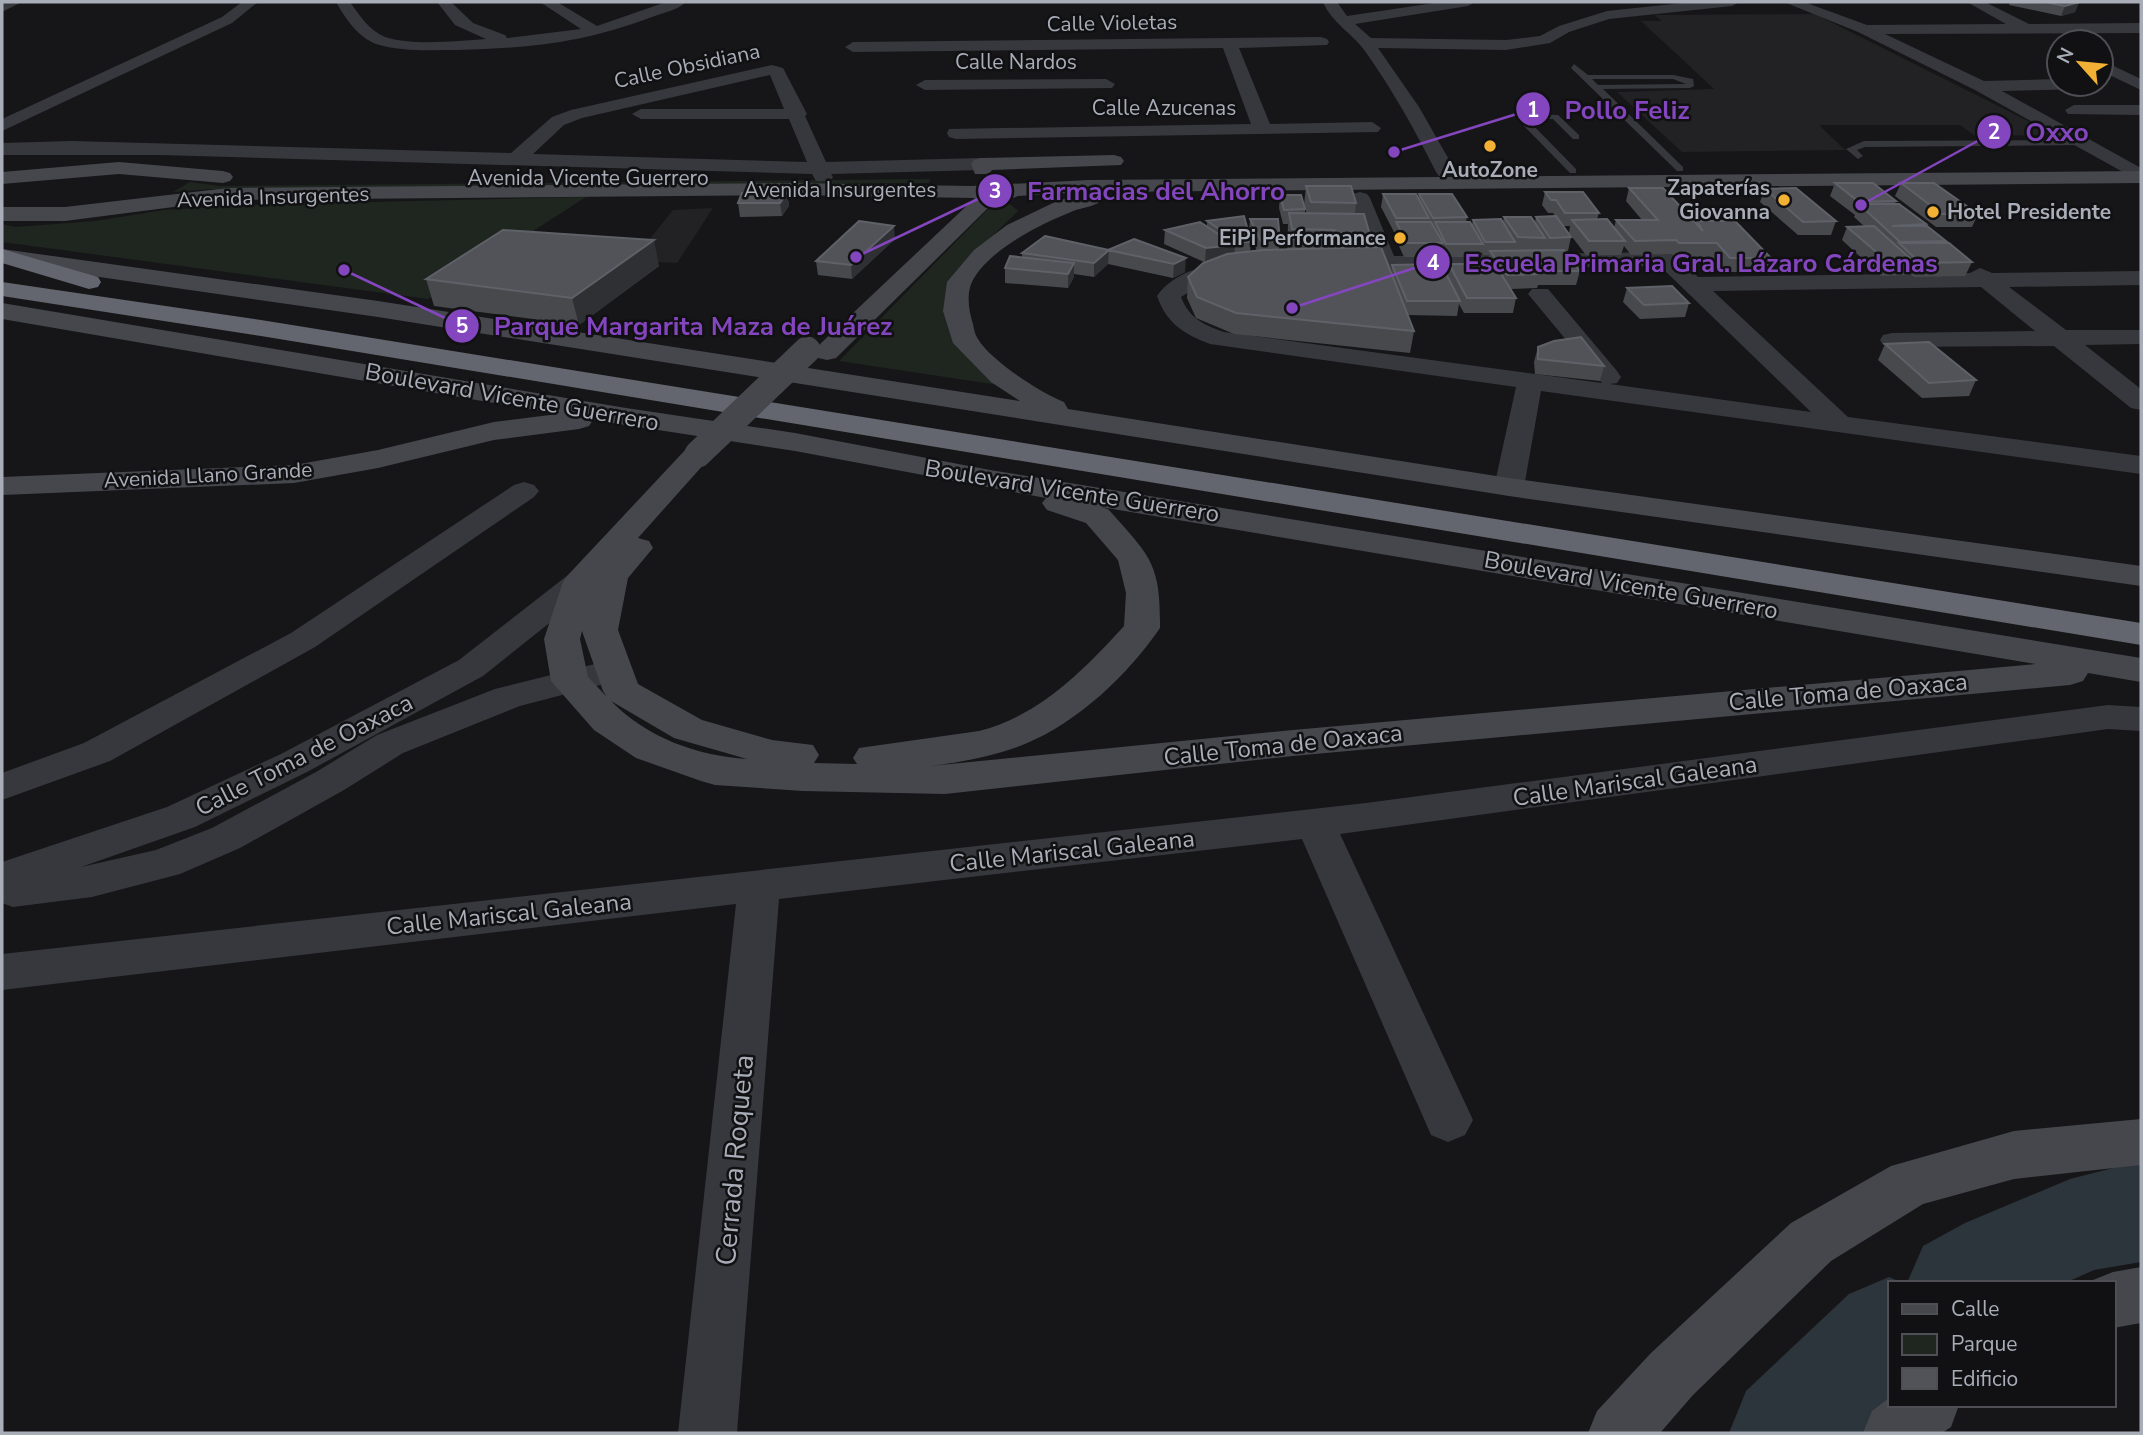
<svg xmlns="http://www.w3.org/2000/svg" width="2143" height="1435" font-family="'Nunito Sans',sans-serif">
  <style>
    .built { fill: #222225 }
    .green { fill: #1e261f }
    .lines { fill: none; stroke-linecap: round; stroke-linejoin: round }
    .river { fill: #2c353c; fill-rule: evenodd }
    .lane { fill: #37383d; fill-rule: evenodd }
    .street { fill: #37383d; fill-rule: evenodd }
    .secondary { fill: #45474d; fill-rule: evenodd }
    .highway { fill: #63666e; fill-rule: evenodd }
    .secondary-bridge { stroke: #45474d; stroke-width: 27 }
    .wall { fill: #47494d; fill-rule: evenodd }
    .shaded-wall { fill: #2f3033 }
    .building { fill: #525359; stroke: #5f6168; stroke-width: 2 }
    .poi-dot { fill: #f2b134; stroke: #111113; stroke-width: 2.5 }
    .labels { text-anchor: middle; stroke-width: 5; stroke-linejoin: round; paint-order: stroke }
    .far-street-label { font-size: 21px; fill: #a8adb8; stroke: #111113 }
    .far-poi-label { font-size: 21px; font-weight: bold; fill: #a8adb8; stroke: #111113; text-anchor: end }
    .street-label { font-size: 24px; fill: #a8adb8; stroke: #111113 }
    .near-street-label { font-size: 28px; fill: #a8adb8; stroke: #111113 }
    .leader { fill: none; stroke: #8446be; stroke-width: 2.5 }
    .callout-dot { fill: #8446be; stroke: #111113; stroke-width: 2.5 }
    .mark-label { font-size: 21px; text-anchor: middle; font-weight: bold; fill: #fff }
    .callout-label { font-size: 26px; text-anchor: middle; font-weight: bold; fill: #8446be; stroke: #111113; stroke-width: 5; stroke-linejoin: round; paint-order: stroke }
  </style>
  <rect width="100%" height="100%" fill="#161618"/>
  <!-- built -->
  <path class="built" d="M1815 14 2056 135 1975 136 1960 125H1819L1845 150 1682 152 1617 92 1714 89 1641 21H1662L1654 15Z
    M713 208 677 263 632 261 673 210Z"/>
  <!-- green -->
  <path class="green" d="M930 179 929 183 212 189 173 192 190 182 219 186Z
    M586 197 428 299 2 242V224L16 227 95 221 164 210 242 205Z
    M1010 204 1018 211 971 257 952 305 1012 387 839 361 989 208Z"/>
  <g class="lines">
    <!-- river -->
    <path class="river" d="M2141 1164V1262L2094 1270 2065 1283H1907L1923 1246 1965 1223 2070 1179 2117 1167Z
      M1889 1277 1903 1283H1889V1405H1897L1870 1433H1729L1746 1391 1849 1294Z"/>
    <!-- lane -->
    <path class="lane" d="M1574 64 1588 75H1673L1693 79 1694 86 1690 88 1603 89 1683 167V171H1677L1571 68ZM1592 79H1673L1686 84 1598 85Z
      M1522 114 1558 115 1579 135V139H1573L1553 119H1527L1576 169V173H1570L1519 121Z
      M2085 140 2088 141V145L1865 147 1857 150 1863 156 1858 159 1846 149 1864 141Z"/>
    <!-- street -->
    <path class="street" d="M22 2 2 12V3Z
      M242 2H258L232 23 2 131V119L222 17Z
      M336 2H350C359 15 370 31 385 37 411 46 458 41 486 39L455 25 437 2H451L473 23 505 35 507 38 581 29 540 2H557L597 26 666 2H686C678 10 663 13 652 17 583 43 530 48 457 50 431 50 401 52 376 44 358 37 345 18 336 2Z
      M1323 2H1337L1347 16 1441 2H1475L1468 6 1355 24 1371 38 1506 40 1540 36 1559 26 1607 11 1692 2H1739L1732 6 1609 19 1569 32 1550 43 1506 50 1378 48 1419 107 1456 172 1453 176H1439L1436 172C1415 130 1392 89 1365 51 1352 33 1332 23 1323 2Z
      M1784 2H1804L1867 25 2006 24 1967 2H1985L2029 24 2141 23V33L1885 34 1984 81 2059 79V84H2097L2088 89 2002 91 2141 168V182L1975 90 1858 32Z
      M1321 37 1327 39 1329 42 1327 45 1239 48 1270 124 1372 122 1381 128 1378 132 956 139 949 137 947 133 949 129 1251 124 1223 48 853 52 845 47 853 42Z
      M2101 60 2141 79V90L2101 71Z
      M772 65 783 68 807 114 805 116 826 162 981 158 991 164 981 170 831 174 833 177 830 181H816L812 174 162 155H2V143L72 141 511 153 552 117 571 110ZM770 75 784 109H641L632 114 641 119H789L807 162 533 154 564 125 582 118Z
      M1106 79 1115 84 1112 88 925 90 916 85 925 80Z
      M2074 105H2141V115L2068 114 2065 110Z
      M1360 192 1367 194 1370 198 1394 256 1666 252 1674 254 1698 277 1970 273 1980 268 1992 273 2141 271V285L2009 287 2066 330H2141V344L2085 345 2141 389V410L2131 408 2054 346 1892 347 1883 345 1880 340 1883 335 1892 333 2035 331 1981 287 1713 291 1848 417 2141 456V474L1541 391 1524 487 1519 493 1509 496 1499 493 1494 487 1516 387 1210 344C1184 334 1167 324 1157 296 1174 271 1209 264 1237 260L1245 262 1248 267 1245 272 1208 280 1181 297C1189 318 1204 325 1224 332L1602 383 1528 294 1532 289H1548L1617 371 1621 377 1617 383 1610 384 1811 412 1660 266 1386 270 1329 268 1326 263 1329 258 1372 256 1350 198 1353 194Z
      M524 482 534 485 539 491 534 497 315 647 110 761 2 800V773L84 743 291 633 514 485Z
      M600 568 611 571 616 578 611 585 591 590 483 676 307 772 195 827 81 867 156 850 212 828 316 772 377 735 495 689 615 659 627 662 633 670 627 678 520 706 403 753 344 790 240 848 180 874 92 897 13 907 2 903V862L167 807 281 754 459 660 568 575Z
      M2108 705 2141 707V731L2108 729 1340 834 1473 1120 1465 1135 1448 1142 1431 1135 1302 839 779 899 737 1433H678L736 904 2 990V954L1366 803Z"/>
    <!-- secondary -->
    <path class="secondary" d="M1114 155 1121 157 1124 161 1121 165 992 170 989 174H975L971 164 974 160 981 158Z
      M119 162 223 171 230 173 233 177 230 181 223 183 119 174 2 184V172Z
      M2141 171V183L1101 192 1105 197C1098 207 1082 207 1071 212 1040 224 987 251 972 282 966 294 969 312 973 324 974 329 975 335 978 339 990 360 1041 393 1064 402L1068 409 1509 478 2141 566V586L1509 496 378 317 2 263V249L378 301 1020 401 991 382 953 343 943 311 947 282 974 250 1007 225 1055 202 1086 192 1018 196 987 209 836 358 827 360 818 358 814 352 818 346 975 198 793 195 228 200 65 221H2V207H65L228 188 793 183 971 186 1089 180Z
      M2 303 626 408 795 433 990 470 2141 658V682L2088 673 2083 681 2070 685 1293 756 945 794 803 791 715 785 701 781 636 758 594 730 551 681 544 639 563 582 568 575 687 448 698 445 709 448 713 454 638 538 649 541 653 548 628 578 618 630 638 684 702 720 772 740 813 745 819 755 814 763 857 764 853 758 859 748 979 731C1039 716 1084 670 1124 626L1126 593 1118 560 1086 523 1047 510 1042 503 1046 498 795 451 593 420 589 426 579 429 494 440 378 468 294 483 2 495V477L294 465 378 450 494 422 558 414 2 319ZM1101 507 2036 664 1293 730 930 766C962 762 995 756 1025 744 1078 722 1128 675 1160 628 1161 563 1150 556 1108 509ZM582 631 603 691 607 697 588 677 580 639ZM611 701 674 738 747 759C697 756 646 737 611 701Z
      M2141 1119V1165L2014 1179 1923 1204 1831 1261 1693 1395 1660 1433H1588L1597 1411 1651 1353 1791 1223 1891 1166 2014 1131Z
      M2141 1267V1323L2113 1328V1283H2092L2093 1280 2113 1272Z
      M1889 1398V1405H1959L1951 1427 1942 1433H1863L1872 1411Z"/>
    <!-- highway -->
    <path class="highway" d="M2 249 98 277 101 282 98 287 89 289 2 263Z
      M2 282 261 320 2141 623V645L261 336 2 296Z"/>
    <!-- secondary-bridge -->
    <path class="secondary-bridge" d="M698 454 807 350"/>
  </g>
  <!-- wall -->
  <path class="wall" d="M2010 2H2079L2075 12 2061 16 2009 5Z
    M1835 183 1896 201 1895 204 1926 224 1925 226 1946 241V243L1972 262 1965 276 1914 277 1908 272 1907 275 1881 276 1842 240 1847 227 1864 226 1854 217 1855 215 1830 196Z
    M1901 183 1978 214 1972 227H1936L1895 196Z
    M1306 186 1356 203 1355 214 1371 239 1370 247 1391 273 1392 265 1447 276 1449 264H1488L1489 255H1483L1481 252 1480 257H1444L1441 252 1440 257H1404L1394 235 1395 232H1394L1381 207 1383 194 1418 198 1419 194 1467 217 1466 222 1472 224 1473 220 1503 222 1504 217 1535 222 1536 217 1555 216 1553 213H1548L1542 205 1545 192 1599 213 1597 219 1614 228 1616 220H1642L1626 201 1629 188 1696 223 1697 221 1771 258 1766 272H1725L1712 257H1675L1672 254 1631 255 1624 246 1621 255H1586L1569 233 1570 226H1563L1571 237 1568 251H1565L1580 271 1576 285H1538L1537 288 1510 289 1516 298 1513 313H1464L1459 304 1457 316 1407 315 1414 331 1410 353 1234 334 1196 318 1187 298 1188 277 1204 262 1164 244 1165 230 1207 227V221L1249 233 1250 219 1280 241 1279 250 1287 249 1288 224H1283L1279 208 1280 195 1305 209V214H1307L1304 205ZM1249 233 1257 251 1250 252 1251 242ZM1325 243H1334L1337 248H1324Z
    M1765 189 1836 221 1831 235H1798L1760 202Z
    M787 193 789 206 782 216 740 217 738 203Z
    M895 239 852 279 818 275 816 261Z
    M1134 239 1185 272 1173 278 1108 264 1094 277 1074 274V277L1068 288 1005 283V268L1022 257V253L1108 250Z
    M659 266 579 325 434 306 426 279Z
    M1627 288 1689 303 1685 317 1640 319 1623 302Z
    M1885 344 1976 380 1969 396 1922 398 1878 360Z
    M1538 347 1604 366 1600 381 1535 374 1534 362Z"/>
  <!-- shaded-wall -->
  <path class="shaded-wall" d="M2079 2 2075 12 2061 16 2065 6Z
    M787 193 789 206 782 216 780 203Z
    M894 226 895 239 852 279 851 265Z
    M654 240 659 266 579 325 572 298Z
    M1235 245 1234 259 1205 262 1206 248Z
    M1109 250 1108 264 1094 277V263Z
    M1186 258 1185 272 1173 278 1174 264Z
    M1074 263V277L1068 288V274Z"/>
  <!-- building -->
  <path class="building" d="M2045 2H2079L2065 6Z
    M1835 183H1873L1896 201 1859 202Z
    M1901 183H1934L1978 214H1942Z
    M1306 186H1351L1356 203 1311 202Z
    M1629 188H1663L1703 231 1697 221H1735L1771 258H1730L1717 243H1679L1676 240 1635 241 1616 220H1658Z
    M1796 188 1836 221 1803 222 1765 189Z
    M1545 192H1583L1599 213H1565L1556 200H1551Z
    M742 193H787L780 203H738Z
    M1383 194H1416L1429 218H1396Z
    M1419 194H1452L1467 217 1433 218Z
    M1280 195H1301L1305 209 1284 210Z
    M1859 204H1899L1926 224 1892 226H1927L1946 241 1900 242Z
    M1289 213 1364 214 1371 239H1342L1335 230 1292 229Z
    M1244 216 1251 242H1239L1207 221Z
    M1556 216 1571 237 1550 238 1536 217Z
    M1504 217H1531L1545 238 1518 237Z
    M1250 219H1278L1280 241H1261Z
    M1501 219 1515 242H1485L1473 220Z
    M1607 219 1625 241H1589L1572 220Z
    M859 221 894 226 851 265 816 261Z
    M1200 222 1235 245 1206 248 1165 230Z
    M1396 222H1431L1443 243H1407Z
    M1435 222H1470L1483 244H1446Z
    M1874 226 1913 261H1887L1847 227Z
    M503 230 654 240 572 298 426 279Z
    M1288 233 1325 234V239H1290Z
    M1045 236 1109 250 1094 263 1022 253Z
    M1134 239 1186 258 1174 264 1108 250Z
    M1899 243H1949L1972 262 1920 263Z
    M1381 247 1414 331 1236 313 1197 297 1188 277 1203 263 1227 254 1263 250Z
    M1564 250 1580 271H1538L1540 274 1507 275 1490 251Z
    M1010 256 1074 263 1068 274 1005 268Z
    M1441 264 1460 301H1407L1392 265Z
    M1449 264H1495L1516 298H1467Z
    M1672 286 1689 303 1644 305 1627 288Z
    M1581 337 1604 366 1538 359V347L1554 341Z
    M1929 342 1976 380 1929 383 1885 344Z"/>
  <!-- markers -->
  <g class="poi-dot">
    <circle cx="1490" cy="146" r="7"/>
    <circle cx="1784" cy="200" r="7"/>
    <circle cx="1933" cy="212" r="7"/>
    <circle cx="1400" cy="238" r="7"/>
  </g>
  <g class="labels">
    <!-- far-street labels -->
    <g class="far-street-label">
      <text transform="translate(1112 23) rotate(-1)" y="7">Calle Violetas</text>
      <text x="1016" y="69">Calle Nardos</text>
      <text transform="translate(687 66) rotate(-12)" y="7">Calle Obsidiana</text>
      <text x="1164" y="115">Calle Azucenas</text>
      <text x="588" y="185">Avenida Vicente Guerrero</text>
      <text x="840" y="197">Avenida Insurgentes</text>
      <text transform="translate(273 197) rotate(-2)" y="7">Avenida Insurgentes</text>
      <text transform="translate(208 475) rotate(-3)" y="7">Avenida Llano Grande</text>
    </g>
    <!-- far-poi labels -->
    <g class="far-poi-label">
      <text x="1490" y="177" text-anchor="middle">AutoZone</text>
      <text x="1770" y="195">Zapaterías<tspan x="1770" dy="24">Giovanna</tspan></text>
      <text x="1947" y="219" text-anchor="start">Hotel Presidente</text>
      <text x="1386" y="245">EiPi Performance</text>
    </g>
    <!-- street labels -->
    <g class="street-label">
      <text transform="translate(512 397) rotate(10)" y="8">Boulevard Vicente Guerrero</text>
      <text transform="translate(1072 491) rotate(9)" y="8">Boulevard Vicente Guerrero</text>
      <text transform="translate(1631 585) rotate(10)" y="8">Boulevard Vicente Guerrero</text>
      <text transform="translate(1848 692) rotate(-5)" y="8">Calle Toma de Oaxaca</text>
      <text transform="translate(1283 745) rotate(-6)" y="8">Calle Toma de Oaxaca</text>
      <text transform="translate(304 755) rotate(-27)" y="8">Calle Toma de Oaxaca</text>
      <text transform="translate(1635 781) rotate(-8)" y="8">Calle Mariscal Galeana</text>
      <text transform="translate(1072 851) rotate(-6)" y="8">Calle Mariscal Galeana</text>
      <text transform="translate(509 914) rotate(-6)" y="8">Calle Mariscal Galeana</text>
    </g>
    <!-- near-street labels -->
    <g class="near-street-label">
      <text transform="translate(734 1160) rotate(-85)" y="10">Cerrada Roqueta</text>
    </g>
  </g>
  <!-- callouts -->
  <path class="leader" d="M1394 152L1533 109M1861 205L1994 132M856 257L995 191M1292 308L1433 262M344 270L462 326"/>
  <g class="callout-dot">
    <circle cx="1394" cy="152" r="7"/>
    <circle cx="1861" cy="205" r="7"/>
    <circle cx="856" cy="257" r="7"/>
    <circle cx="1292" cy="308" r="7"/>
    <circle cx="344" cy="270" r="7"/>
    <circle cx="1533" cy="109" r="18"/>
    <circle cx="1994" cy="132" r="18"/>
    <circle cx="995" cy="191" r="18"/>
    <circle cx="1433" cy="262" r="18"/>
    <circle cx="462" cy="326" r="18"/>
  </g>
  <g class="mark-label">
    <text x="1533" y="117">1</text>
    <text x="1994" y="139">2</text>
    <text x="995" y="198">3</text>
    <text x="1433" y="270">4</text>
    <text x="462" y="333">5</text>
  </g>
  <g class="callout-label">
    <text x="1627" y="119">Pollo Feliz</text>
    <text x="2057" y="141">Oxxo</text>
    <text x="1156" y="200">Farmacias del Ahorro</text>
    <text x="1701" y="272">Escuela Primaria Gral. Lázaro Cárdenas</text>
    <text x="693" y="335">Parque Margarita Maza de Juárez</text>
  </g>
  <!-- border -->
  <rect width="2143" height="1435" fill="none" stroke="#a8adb8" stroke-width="7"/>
  <!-- legend -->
  <rect x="1888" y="1281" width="228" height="126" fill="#111113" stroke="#4d4f55" stroke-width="2"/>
  <rect x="1902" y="1304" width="35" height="10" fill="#45474d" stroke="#4d4f55" stroke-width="2"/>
  <text x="1951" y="1316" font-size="21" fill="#a8adb8">Calle</text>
  <rect x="1902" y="1334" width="35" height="21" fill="#1e261f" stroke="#4d4f55" stroke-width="2"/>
  <text x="1951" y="1351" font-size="21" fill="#a8adb8">Parque</text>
  <rect x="1902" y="1368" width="35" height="21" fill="#525359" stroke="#4d4f55" stroke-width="2"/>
  <text x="1951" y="1386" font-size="21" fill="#a8adb8">Edificio</text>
  <!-- north arrow -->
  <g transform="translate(2080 63) rotate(297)"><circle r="33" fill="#111113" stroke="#4d4f55" stroke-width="2"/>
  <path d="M0-5L12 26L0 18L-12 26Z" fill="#f2b134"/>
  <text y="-10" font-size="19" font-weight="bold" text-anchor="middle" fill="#a8adb8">N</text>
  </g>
</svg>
